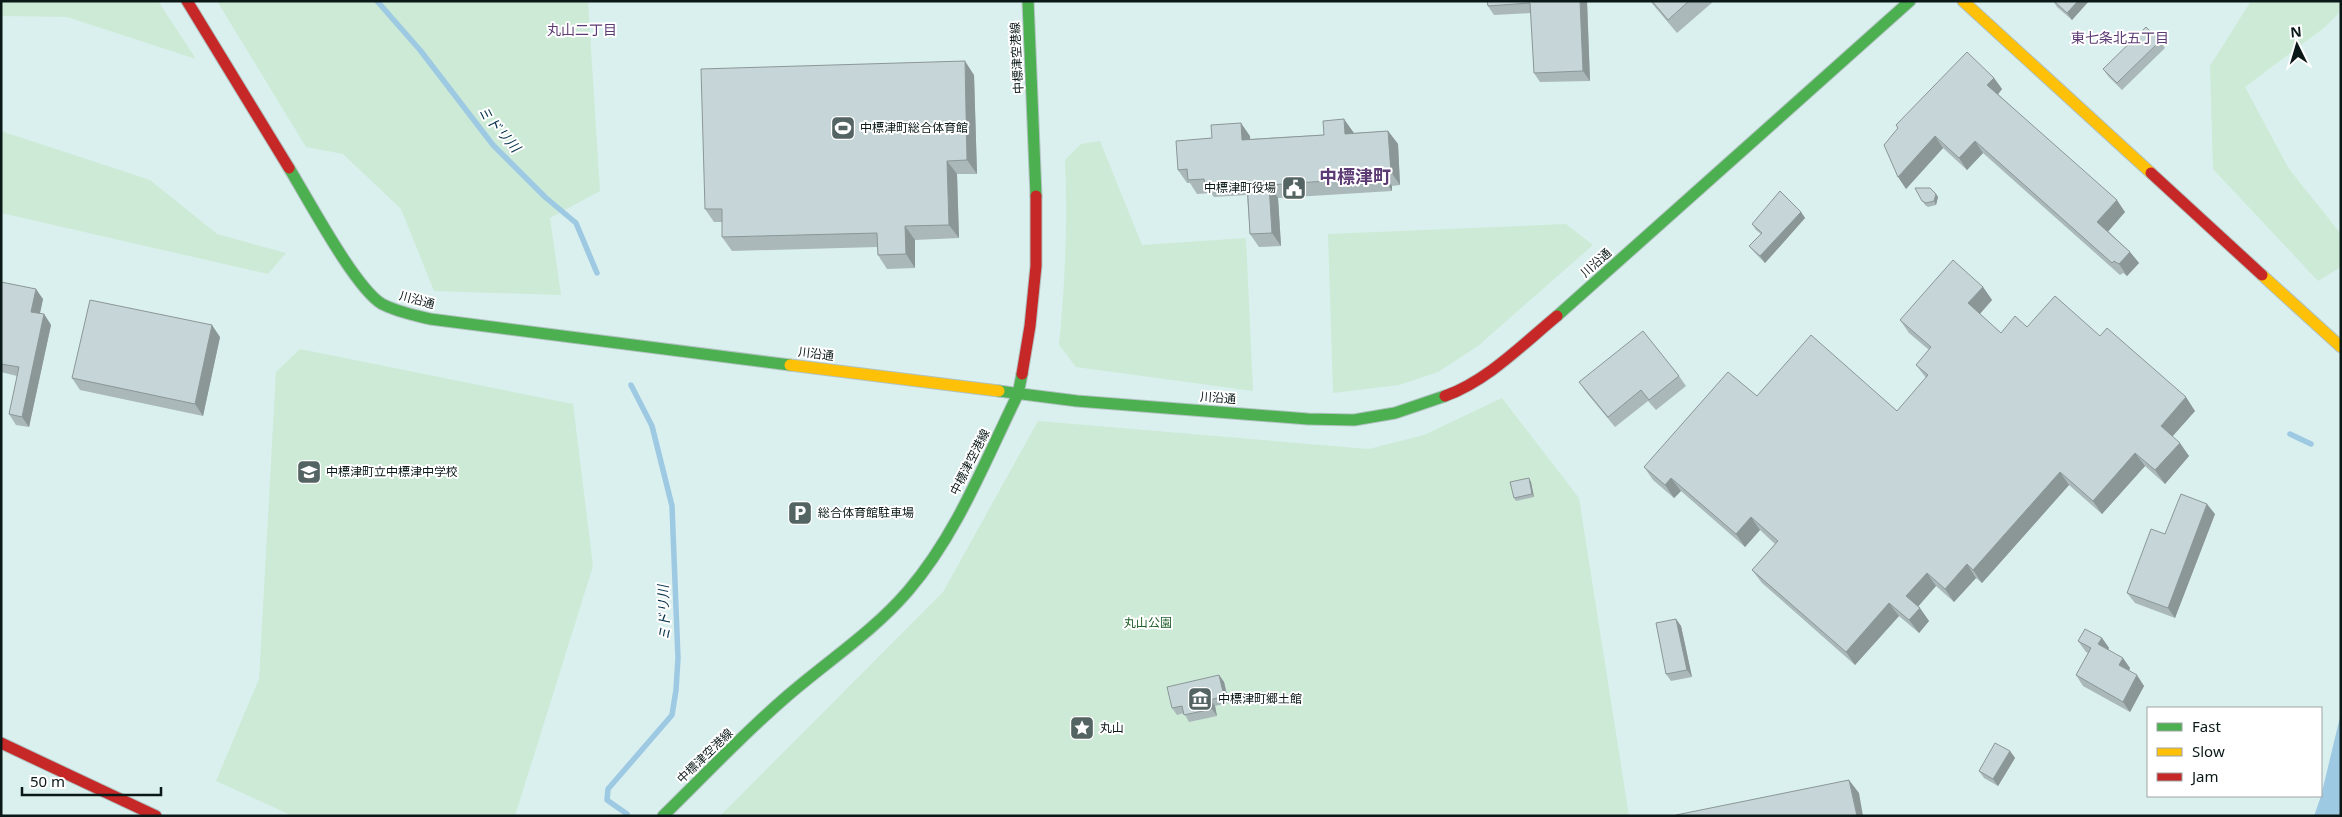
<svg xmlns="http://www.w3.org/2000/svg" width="2342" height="817" font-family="'Noto Sans','Noto Sans JP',sans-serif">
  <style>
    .green { fill: #ccead6 }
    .water { fill: #9ec9e2 }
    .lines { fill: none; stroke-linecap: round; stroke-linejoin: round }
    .stream { stroke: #9ec9e2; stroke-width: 5.5 }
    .fast-casing { stroke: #b1c2c1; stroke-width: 13 }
    .slow-casing { stroke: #b1c2c1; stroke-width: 13 }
    .jam-casing { stroke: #b1c2c1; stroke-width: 13 }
    .fast { stroke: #4caf50; stroke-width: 11 }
    .slow { stroke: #ffc107; stroke-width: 11 }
    .jam { stroke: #c62828; stroke-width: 11 }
    .wall { fill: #aab8ba }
    .shaded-wall { fill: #8b9697 }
    .building { fill: #c6d6d8; stroke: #8b9697 }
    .labels { text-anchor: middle; stroke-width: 4; stroke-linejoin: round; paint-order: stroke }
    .street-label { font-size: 12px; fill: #0a1817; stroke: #fff }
    .poi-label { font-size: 12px; fill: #0a1817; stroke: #fff; text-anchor: start }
    .park-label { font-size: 12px; fill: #1f5f2a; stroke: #fff }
    .neighbourhood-label { font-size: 14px; fill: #5c3a73; stroke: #fff }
    .water-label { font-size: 14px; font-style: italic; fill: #08334c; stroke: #fff }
    .district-label { font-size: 18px; font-weight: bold; fill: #5c3a73; stroke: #fff }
  </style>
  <rect width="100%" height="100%" fill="#daf0ee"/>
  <!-- green -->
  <path class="green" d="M1 1H158L196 59 67 17 1 16Z
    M217 1H588L600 191 550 218 561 295 434 291 401 209 343 154 306 147Z
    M2251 1H2341V11L2325 27 2245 87 2289 169 2341 234V267L2318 281 2213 169 2210 66Z
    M1 131 150 180 217 234 286 253 268 274 1 213Z
    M1100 141 1142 245 1246 238 1253 391 1076 367 1059 345C1065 283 1068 222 1065 160L1081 144Z
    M1566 224 1593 245 1478 346 1438 372 1399 385 1333 393 1328 234Z
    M300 349 573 404 593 566 515 816H293L216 781 259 679 276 372Z
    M1502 398 1579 498 1629 816H720L943 592 1038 421 1369 449 1424 435Z"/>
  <!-- water -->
  <path class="water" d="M2341 713V816H2314L2321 796Z"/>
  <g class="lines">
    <!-- stream -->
    <path class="stream" d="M377 1 420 50 493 145 545 197 576 223 597 273
      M2290 434 2311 444
      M627 814 607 800 608 789 672 715 676 690 678 658 672 506 652 426 631 385"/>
    <defs>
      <path id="fast" d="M1028 1 1036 196
        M289 168C308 199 355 288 382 304 397 312 414 315 430 319L790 365
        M1557 316 1910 1
        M999 391 1077 401 1308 419 1354 420 1395 413 1445 396
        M663 816C703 777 742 735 785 698 825 663 873 632 908 591 957 534 985 461 1018 394L1022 374"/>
      <path id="slow" d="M1963 1 2151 173
        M2262 275 2341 347
        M790 365 999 391"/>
      <path id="jam" d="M187 1 289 168
        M2151 173 2262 275
        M1022 374 1030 326 1036 266V196
        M1445 396C1487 381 1522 345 1557 316
        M1 743 156 816"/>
    </defs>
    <!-- fast casing -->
    <use href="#fast" class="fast-casing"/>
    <!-- slow casing -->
    <use href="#slow" class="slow-casing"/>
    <!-- jam casing -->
    <use href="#jam" class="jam-casing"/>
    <!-- fast -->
    <use href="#fast" class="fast"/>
    <!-- slow -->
    <use href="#slow" class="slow"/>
    <!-- jam -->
    <use href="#jam" class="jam"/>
  </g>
  <!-- wall -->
  <path class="wall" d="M1487 1H1587L1590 81 1540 82 1534 73 1531 13 1494 15 1488 6Z
    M1650 1H1714L1677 33Z
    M2053 1H2089L2072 20 2057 7Z
    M2160 41 2165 48 2122 90 2108 76 2103 69Z
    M974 75 977 174H957L959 238 915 240V268L887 269 878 255 877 247 732 251 722 237V222H714L705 209Z
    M1994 78 2002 89 1998 94 2125 212 2108 231 2130 252 2139 263 2127 276 2123 273 2120 275 1983 153 1967 170 1943 148 1906 189 1898 128 1896 125Z
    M1388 131 1398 144 1400 185 1392 186V191L1278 198 1281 246 1259 247 1250 234 1247 195 1214 197 1211 193 1197 194 1190 183H1187L1178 170 1250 136V139Z
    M1915 188 1936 194 1938 197 1936 205 1928 207 1925 205Z
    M1801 212 1805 218 1765 263 1754 252 1749 246 1761 234 1756 230 1752 224Z
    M1 282 43 299 40 313 44 314 51 325 29 427 16 425 9 414 17 376 1 372Z
    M1983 287 1992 300 1980 314 2001 333 2027 327 2100 336 2195 411 2172 437 2189 456 2165 484 2145 466 2102 514 2069 485 1982 583 1976 578 1954 602 1936 586 1918 606 1929 621 1919 633 1899 616 1855 665 1762 583 1752 570 1775 544 1760 530 1745 547 1681 491 1674 498 1653 480 1644 467 1757 396 1897 411 1926 378 1916 365 1929 350 1909 333 1900 320Z
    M220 337 203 416 80 390 72 378Z
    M1679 376 1686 386 1656 410 1648 401 1615 427 1586 392 1579 382Z
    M1531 482 1534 497 1516 501 1514 498Z
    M2215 514 2175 618 2135 603 2127 593 2165 534Z
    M1676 619 1681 626 1692 677 1671 681 1666 674Z
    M2102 638 2109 648 2108 649 2130 668 2129 671 2144 686 2130 712 2083 686 2076 675 2088 653 2086 652 2078 641Z
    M1219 675 1224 682 1229 703 1215 706 1217 716 1189 722 1184 713 1177 715 1172 708Z
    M2010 751 2015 758 1998 786 1984 778 1979 771Z"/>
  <!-- shaded-wall -->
  <path class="shaded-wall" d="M1580 1H1587L1590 81 1583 71Z
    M2078 1H2089L2072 20 2067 13Z
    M965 61 974 75 977 174 967 160Z
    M1994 78 2002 89 1996 97 1987 85Z
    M1344 119 1354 133 1355 147 1345 134Z
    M1241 123 1250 136 1251 153 1242 140Z
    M1388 131 1398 144 1400 185 1391 172Z
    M1935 136 1943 148 1906 189 1898 177Z
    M1975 141 1983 153 1967 170 1959 158Z
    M947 161 957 174 959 238 949 225Z
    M1382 173 1392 186V191L1383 177Z
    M1269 185 1278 198 1281 246 1272 233Z
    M1936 194 1938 197 1936 205 1934 201Z
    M2117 200 2125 212 2106 234 2097 222Z
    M1801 212 1805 218 1765 263 1760 256Z
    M905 226 915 240V268L906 254Z
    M2130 252 2139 263 2127 276 2119 264Z
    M1983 287 1992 300 1977 317 1968 303Z
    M36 289 43 299 38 322 31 312Z
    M44 314 51 325 29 427 22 417Z
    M212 325 220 337 203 416 195 404Z
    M2186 397 2195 411 2170 439 2161 426Z
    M2180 443 2189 456 2165 484 2155 470Z
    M2135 453 2145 466 2102 514 2093 501Z
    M2060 472 2069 485 1982 583 1973 570Z
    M1529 478 1531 482 1534 497 1532 494Z
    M1671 478 1681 491 1674 498 1665 485Z
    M2207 504 2215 514 2175 618 2168 608Z
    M1751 517 1760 530 1745 547 1736 534Z
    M1967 564 1976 578 1954 602 1945 589Z
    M1927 573 1936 586 1916 609 1906 596Z
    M1889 603 1899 616 1855 665 1846 652Z
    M1920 608 1929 621 1919 633 1909 620Z
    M1676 619 1681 626 1692 677 1687 670Z
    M2102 638 2109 648 2106 654 2098 644Z
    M2123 658 2130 668 2126 676 2119 665Z
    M1219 675 1224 682 1229 703 1224 696Z
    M2137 675 2144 686 2130 712 2123 702Z
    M1210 700 1215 706 1217 716 1212 709Z
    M2010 751 2015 758 1998 786 1993 779Z
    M1849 780 1859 793 1863 816H1857Z"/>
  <!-- building -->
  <path class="building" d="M1487 1H1580L1583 71 1534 73 1530 3 1488 6Z
    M1652 1H1689L1668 20Z
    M2054 1H2078L2067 13Z
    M2146 27 2160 41 2117 83 2103 69Z
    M1967 52 1994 78 1987 85 2117 200 2097 222 2130 252 2119 264 2114 261 2112 263 1975 141 1959 158 1935 136 1898 177 1884 145 1898 128 1896 125Z
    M965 61 967 160 947 161 949 225 905 226 906 254 878 255 877 233 722 237V209H705L701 69Z
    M1344 119 1345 134 1388 131 1391 172 1382 173 1383 177 1269 185 1272 233 1250 234 1247 181 1205 184 1204 179 1188 180 1187 169 1178 170 1176 141 1212 138 1211 125 1241 123 1242 140 1324 135 1323 121Z
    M1915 188H1930L1936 194 1934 201 1926 203 1922 201Z
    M1780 191 1801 212 1760 256 1749 246 1762 233 1752 224Z
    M1953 260 1983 287 1968 303 2001 333 2015 316 2027 327 2055 296 2100 336 2107 328 2186 397 2161 426 2180 443 2155 470 2135 453 2093 501 2060 472 1973 570 1967 564 1945 589 1927 573 1906 596 1920 608 1909 620 1889 603 1846 652 1752 570 1778 541 1751 517 1736 534 1671 478 1665 485 1644 467 1728 372 1757 396 1811 335 1897 411 1928 375 1916 365 1931 347 1900 320Z
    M1 282 36 289 31 312 44 314 22 417 9 414 19 367 1 364Z
    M90 300 212 325 195 404 72 378Z
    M1643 331 1679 376 1649 400 1641 390 1608 417 1579 382Z
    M1529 478 1532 494 1514 498 1510 482Z
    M2181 494 2207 504 2168 608 2127 593 2151 529 2165 534Z
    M1676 619 1687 670 1666 674 1656 623Z
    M2085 629 2102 638 2098 644 2123 658 2119 665 2137 675 2123 702 2076 675 2091 648 2078 641Z
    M1219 675 1224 696 1210 700 1212 709 1184 715 1182 706 1172 708 1167 687Z
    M1995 743 2010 751 1993 779 1979 771Z
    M1849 780 1857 816H1676V815Z"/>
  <!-- icons -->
  <defs>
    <symbol id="stadium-square" viewBox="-11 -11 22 22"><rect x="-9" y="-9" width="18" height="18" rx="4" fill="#536462" stroke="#fff"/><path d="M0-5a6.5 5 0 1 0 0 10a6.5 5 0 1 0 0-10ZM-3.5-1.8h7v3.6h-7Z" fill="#fff"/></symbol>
    <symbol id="civic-square" viewBox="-11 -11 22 22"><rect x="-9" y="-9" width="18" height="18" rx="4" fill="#536462" stroke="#fff"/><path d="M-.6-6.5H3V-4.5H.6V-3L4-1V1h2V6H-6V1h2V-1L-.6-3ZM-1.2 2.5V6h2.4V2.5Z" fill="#fff"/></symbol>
    <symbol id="school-square" viewBox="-11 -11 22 22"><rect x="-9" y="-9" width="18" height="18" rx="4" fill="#536462" stroke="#fff"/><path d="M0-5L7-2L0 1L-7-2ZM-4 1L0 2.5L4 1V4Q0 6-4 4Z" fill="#fff"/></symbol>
    <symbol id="parking-square" viewBox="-11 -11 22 22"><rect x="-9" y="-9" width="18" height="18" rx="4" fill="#536462" stroke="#fff"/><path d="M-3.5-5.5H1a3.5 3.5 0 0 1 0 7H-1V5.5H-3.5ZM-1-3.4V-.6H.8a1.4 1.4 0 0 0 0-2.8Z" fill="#fff"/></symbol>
    <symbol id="museum-square" viewBox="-11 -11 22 22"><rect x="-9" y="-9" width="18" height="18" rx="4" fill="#536462" stroke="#fff"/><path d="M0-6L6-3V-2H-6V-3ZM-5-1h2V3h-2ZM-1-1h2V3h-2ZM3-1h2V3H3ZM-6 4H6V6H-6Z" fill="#fff"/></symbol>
    <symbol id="sight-square" viewBox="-11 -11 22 22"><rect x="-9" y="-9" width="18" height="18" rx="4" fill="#536462" stroke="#fff"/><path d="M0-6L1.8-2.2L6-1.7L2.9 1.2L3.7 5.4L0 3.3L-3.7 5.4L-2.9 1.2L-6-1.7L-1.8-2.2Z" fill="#fff"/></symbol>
  </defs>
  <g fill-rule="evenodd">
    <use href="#stadium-square" x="829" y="114" width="28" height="28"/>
    <use href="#civic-square" x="1280" y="174" width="28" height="28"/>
    <use href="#school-square" x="295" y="458" width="28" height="28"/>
    <use href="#parking-square" x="786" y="499" width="28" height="28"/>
    <use href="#museum-square" x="1186" y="685" width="28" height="28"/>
    <use href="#sight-square" x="1068" y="714" width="28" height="28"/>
  </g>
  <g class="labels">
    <!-- street labels -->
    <g class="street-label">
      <text transform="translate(1017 58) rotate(-93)" y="4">中標津空港線</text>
      <text transform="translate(1596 263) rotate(-42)" y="4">川沿通</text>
      <text transform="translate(417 300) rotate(15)" y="4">川沿通</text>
      <text transform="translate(816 354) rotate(7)" y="4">川沿通</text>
      <text transform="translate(1218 398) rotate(4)" y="4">川沿通</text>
      <text transform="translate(970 462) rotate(-63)" y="4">中標津空港線</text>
      <text transform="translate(705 756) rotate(-44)" y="4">中標津空港線</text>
    </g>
    <!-- poi labels -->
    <g class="poi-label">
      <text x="860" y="132">中標津町総合体育館</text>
      <text x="1276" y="192" text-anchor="end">中標津町役場</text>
      <text x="326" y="476">中標津町立中標津中学校</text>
      <text x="818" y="517">総合体育館駐車場</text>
      <text x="1218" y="703">中標津町郷土館</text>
      <text x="1100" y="732">丸山</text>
    </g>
    <!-- park labels -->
    <g class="park-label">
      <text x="1148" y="627">丸山公園</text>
    </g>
    <!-- neighbourhood labels -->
    <g class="neighbourhood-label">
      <text x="582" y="35">丸山二丁目</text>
      <text x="2120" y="43">東七条北五丁目</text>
    </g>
    <!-- water labels -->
    <g class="water-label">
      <text transform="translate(499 129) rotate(49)" y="5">ミドリ川</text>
      <text transform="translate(664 613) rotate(-92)" y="5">ミドリ川</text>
    </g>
    <!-- district labels -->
    <g class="district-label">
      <text x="1355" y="183">中標津町</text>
    </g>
  </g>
  <!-- border -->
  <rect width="2342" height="817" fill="none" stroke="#0a1817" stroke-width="5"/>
  <!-- legend -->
  <rect x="2147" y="707" width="175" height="90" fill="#ffffff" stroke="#9da3a2"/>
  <rect x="2157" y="723" width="25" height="8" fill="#4caf50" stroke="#9da3a2"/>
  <text x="2192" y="732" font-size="15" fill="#0a1817">Fast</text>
  <rect x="2157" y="748" width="25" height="8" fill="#ffc107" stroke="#9da3a2"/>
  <text x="2192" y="757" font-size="15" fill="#0a1817">Slow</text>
  <rect x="2157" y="773" width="25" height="8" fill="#c62828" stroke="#9da3a2"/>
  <text x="2192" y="782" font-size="15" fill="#0a1817">Jam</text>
  <!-- north arrow -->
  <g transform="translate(2297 45) rotate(355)" stroke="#ffffff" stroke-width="4" paint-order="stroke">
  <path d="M0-4L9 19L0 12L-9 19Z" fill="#0a1817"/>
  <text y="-8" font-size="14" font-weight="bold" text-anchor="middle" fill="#0a1817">N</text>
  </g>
  <!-- scale -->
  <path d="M22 787v8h139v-8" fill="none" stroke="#0a1817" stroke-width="2.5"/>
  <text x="30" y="787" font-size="15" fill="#0a1817" stroke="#ffffff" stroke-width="4" paint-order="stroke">50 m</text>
</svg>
